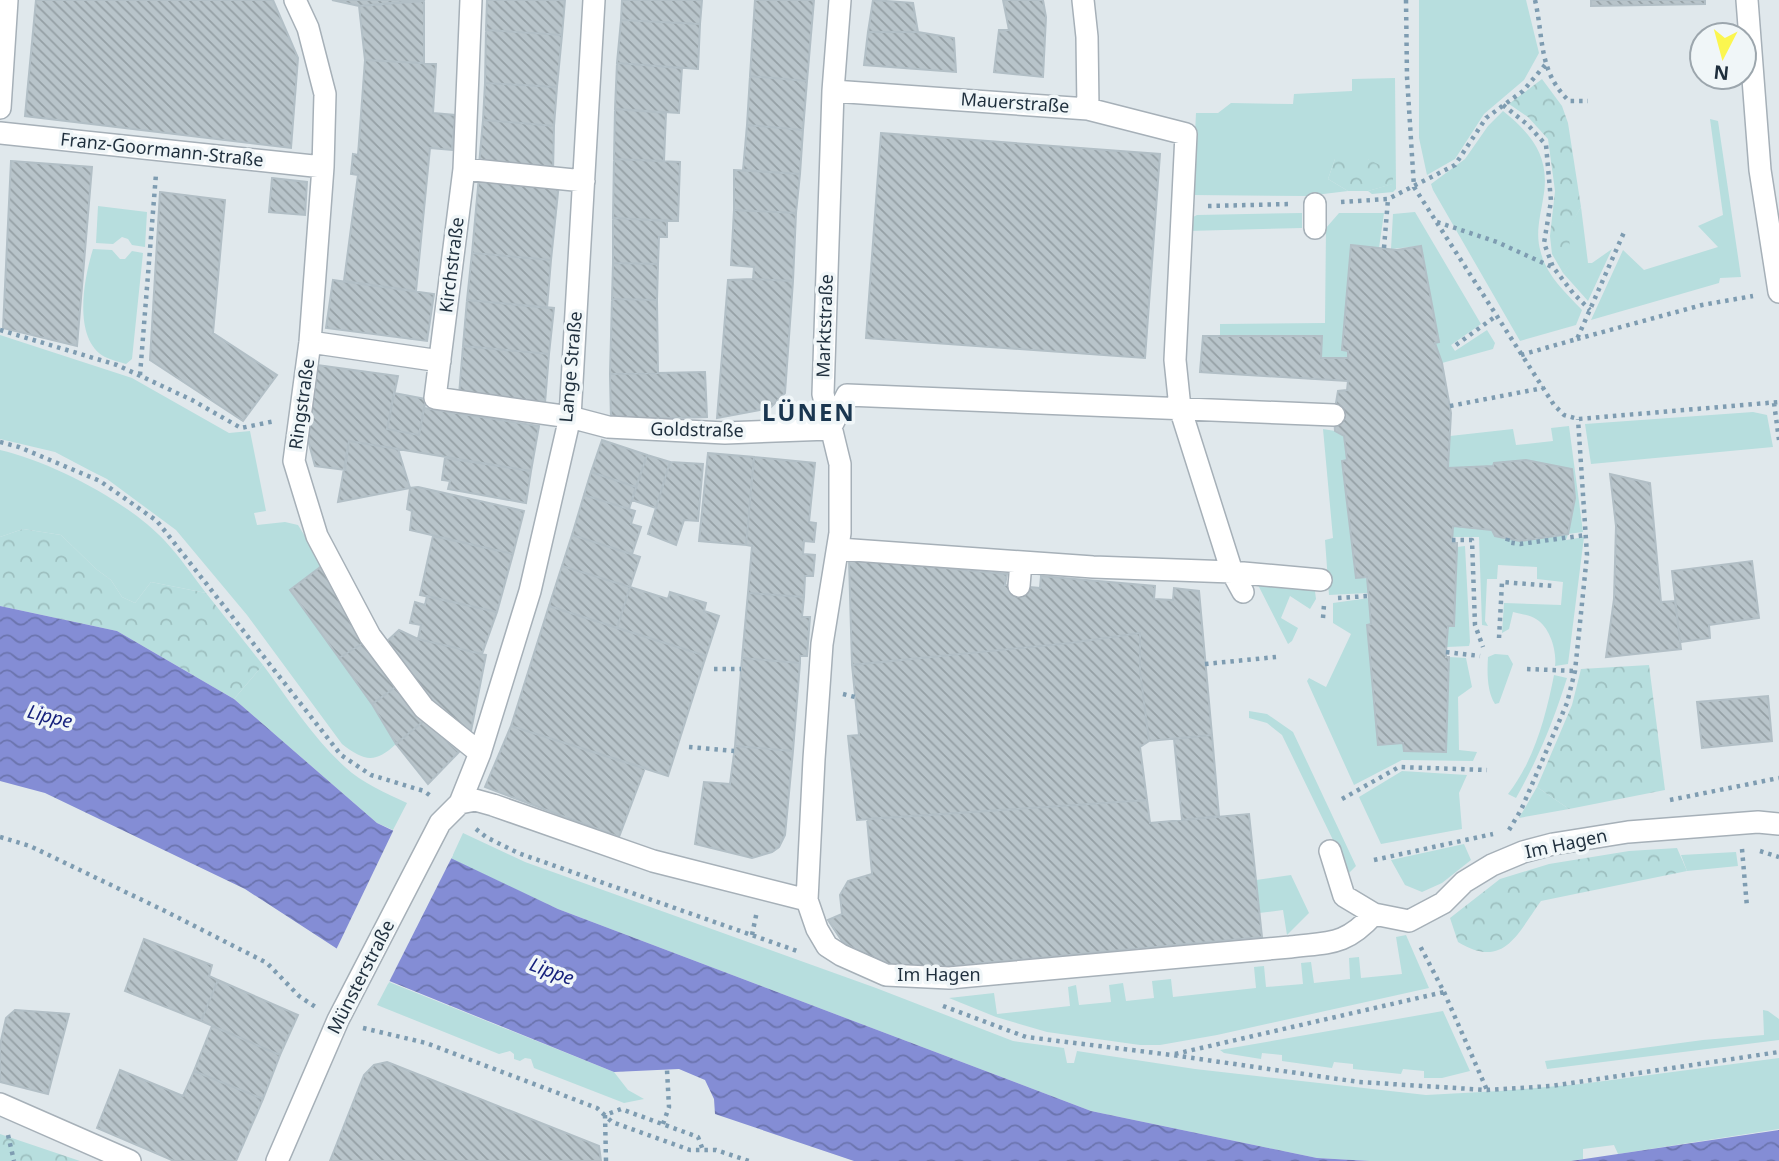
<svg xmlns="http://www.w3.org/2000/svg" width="1779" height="1161" font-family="'Noto Sans',sans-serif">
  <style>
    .green { fill: #b7dede }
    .forest { fill: url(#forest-crowns) }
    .water { fill: url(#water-waves) }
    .pier { fill: #e0e8ec }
    .building { fill: url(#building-back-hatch); stroke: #b2bfc6; stroke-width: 2 }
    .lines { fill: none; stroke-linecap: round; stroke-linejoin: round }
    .minor-casing { stroke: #a6b0b8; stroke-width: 24 }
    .path { stroke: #7e9cb1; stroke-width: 4.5; stroke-dasharray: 3.5 5; stroke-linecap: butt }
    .minor { stroke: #fff; stroke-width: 21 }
    .labels { text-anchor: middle; stroke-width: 7; stroke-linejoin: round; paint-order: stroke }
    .street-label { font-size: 18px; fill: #1f2f3d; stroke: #f0f6f8 }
    .water-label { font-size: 19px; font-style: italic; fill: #16217c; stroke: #f0f6f8 }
    .district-label { font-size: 24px; font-weight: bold; letter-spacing: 2px; fill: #1a3650; stroke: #f0f6f8 }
  </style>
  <defs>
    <pattern id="forest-crowns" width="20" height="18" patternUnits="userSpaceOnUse" patternTransform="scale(1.75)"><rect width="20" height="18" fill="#b7dede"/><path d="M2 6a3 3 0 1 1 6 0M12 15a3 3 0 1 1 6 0" fill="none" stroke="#9dbfbf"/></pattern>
    <pattern id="water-waves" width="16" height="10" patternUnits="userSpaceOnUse" patternTransform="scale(1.75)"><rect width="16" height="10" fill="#848dd5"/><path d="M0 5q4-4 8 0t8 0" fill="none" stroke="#6b74ae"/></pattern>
    <pattern id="building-back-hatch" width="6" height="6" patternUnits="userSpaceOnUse" patternTransform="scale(1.75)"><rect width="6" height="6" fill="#b8c4ca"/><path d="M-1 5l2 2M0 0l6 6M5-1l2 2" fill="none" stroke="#95a0a5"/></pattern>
  </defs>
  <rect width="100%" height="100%" fill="#e0e8ec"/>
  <!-- green -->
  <path class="green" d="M1419 0H1526L1539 53 1524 80 1484 114 1455 159 1427 175 1419 138Z
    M1395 78 1396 189 1393 192 1372 194 1368 191 1392 184 1368 159H1335L1328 179 1348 191 1307 196 1192 195 1196 113H1218L1231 103 1293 104 1294 94 1352 91V79Z
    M1503 111C1533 135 1551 158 1543 199 1540 218 1535 234 1541 253 1547 276 1566 293 1582 310L1576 325 1520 341 1433 190 1431 184 1465 159 1488 126Z
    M1710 119 1718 121 1741 277 1720 278 1719 283 1591 320 1623 250 1644 270 1718 247 1698 226 1723 215Z
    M98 206 147 212 145 247 132 245 128 239 122 237 113 244 96 243Z
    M1581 207 1588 263H1592L1612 249 1588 301 1563 273 1571 263 1567 230Z
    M1415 212 1481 324 1451 345 1455 351 1487 330 1495 343 1493 349 1442 363 1435 343 1420 246 1391 249 1393 214Z
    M1302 213V228L1188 231 1189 219 1197 215Z
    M1339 213H1384L1379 248 1352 245 1342 350 1348 351V358H1321V336H1220V324L1325 323 1326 228Z
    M93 249 112 250 120 259H125L132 251 143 253 132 359 126 364C120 362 111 360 105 357 72 339 84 278 93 249Z
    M0 335 132 378 229 433 250 431 266 511 254 513 257 525 285 522 298 525 323 565 290 590 372 704 396 744C375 764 364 761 342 744L247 615 176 530 107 479 91 471 55 452 0 439Z
    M1753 412 1767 415 1773 447 1591 464 1585 424Z
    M1569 426 1583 532 1568 534 1566 540 1584 537 1568 664 1555 666C1557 651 1550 627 1536 619 1530 615 1520 614 1513 612L1509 629 1502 633 1504 603 1561 605 1563 582 1537 579V567L1498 565 1497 579H1487L1485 621 1488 626 1482 625 1479 537H1453V526L1492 530 1495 536 1520 541 1568 534 1575 498 1572 469 1526 460 1494 463 1493 466 1448 468 1450 436 1513 429 1516 445 1553 441 1551 428Z
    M1323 429 1335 431 1344 436 1347 460 1342 461 1356 578 1367 577 1368 593 1329 595 1325 540 1333 538Z
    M0 450C52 462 129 502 165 541 180 557 193 576 206 593L151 582 135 603 122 597 111 580 96 569 61 535 23 529 0 537Z
    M1465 546 1470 642 1469 646 1447 647 1448 626 1454 625 1457 547Z
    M1257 583 1314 584 1316 599 1310 609 1290 596 1281 618 1298 628 1292 641 1288 644Z
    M1369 598 1371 624 1367 625 1378 745 1403 743 1405 751 1446 752 1449 657 1466 658 1472 687 1458 697 1459 750 1477 752 1473 761 1402 760 1354 785 1307 681 1309 678 1326 687 1351 634 1333 623V603Z
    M1495 654 1508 655 1513 664 1499 703 1495 704C1487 692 1487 672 1488 657Z
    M263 665C289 700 313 738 345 767 362 783 386 793 407 803L393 830 377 823 234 699Z
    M1554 675 1567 678C1554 720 1538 759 1516 798L1508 794C1534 761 1546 716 1554 675Z
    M1249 711 1267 714 1293 732 1356 866 1349 873 1282 735 1267 723 1249 718Z
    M1402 771 1467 775 1459 793 1462 829 1381 844 1359 797Z
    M1537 787 1569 809 1519 818Z
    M463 833 525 862 876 988 1013 1041 1064 1048 1067 1063H1074L1077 1051 1195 1069 1426 1095 1500 1091 1581 1084 1779 1058V1129L1618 1154 1614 1145 1583 1149V1159L1571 1161H1370L1317 1158 1091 1111 558 909 451 859Z
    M1464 844 1471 860 1442 883 1422 892 1405 885 1391 860Z
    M1736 852 1738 866 1687 871 1681 855Z
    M1291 875 1309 913 1287 935 1283 910 1259 913 1256 880Z
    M1406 935 1429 988 1217 1035 1160 1045H1140L1047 1032 996 1017 949 998 994 993 997 1014 1070 1006 1068 987 1076 985 1079 1005 1111 1002 1109 985 1123 983 1126 1001 1154 998 1152 981 1171 979 1173 997 1256 988 1254 967 1264 966 1266 987 1303 984 1301 963 1311 962 1314 983 1350 979 1349 958 1359 957 1361 978 1402 974 1396 937Z
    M389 982 614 1072 628 1090 644 1099 624 1103 534 1068 531 1059 525 1058 520 1061 514 1059V1054L510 1051 499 1054 377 1005Z
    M1763 1010 1768 1011 1779 1019V1040L1547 1069 1545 1061 1703 1040 1764 1035Z
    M1443 1011 1470 1071 1442 1078H1424V1071L1403 1069 1401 1074 1353 1069V1064L1334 1062 1332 1068 1282 1061V1055L1262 1053 1261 1059 1224 1053 1220 1050Z"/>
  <!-- forest -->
  <path class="forest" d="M1542 79 1562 106 1568 123 1581 207 1568 230 1572 263 1563 273 1552 254 1550 236 1555 191 1548 139 1528 117 1509 104Z
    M1335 159H1368L1393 172V184L1368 191H1348L1328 179Z
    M23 529 61 535 96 569 111 580 122 597 135 603 151 582 206 593 263 665 234 699 117 631 0 606V537Z
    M1649 665 1665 790 1569 809 1537 787 1572 705 1581 669Z
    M1677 848 1687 871 1541 901C1517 934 1504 970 1458 942L1450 918 1500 879 1549 864 1629 851Z
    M0 1134 80 1161H0Z"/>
  <!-- water -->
  <path class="water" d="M0 606 117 631 234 699 377 823 558 909 1091 1111 1317 1158 1370 1161H854L715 1114 714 1099 705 1080 679 1069 614 1072 382 978 245 889 45 793 0 781Z
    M1779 1130V1161H1571Z"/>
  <!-- pier -->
  <path class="pier" d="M395 827 453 855 388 984 335 952Z"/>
  <!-- building -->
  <path class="building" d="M36 0H273L298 58 291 148 25 116Z
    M332 0H425L359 6Z
    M487 0H565L562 35 486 30Z
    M622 0H702L700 24 621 20Z
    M755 0H814L807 81 750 76Z
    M873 0 913 3 918 32H868Z
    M1003 0H1043L1046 17 1043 77 994 72 999 30H1009Z
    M1591 0H1705V4L1591 6Z
    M424 1V63L365 60 359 6Z
    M621 20 700 24 698 69 617 63Z
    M486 30 562 35 557 87 485 83Z
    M868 32H918L954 38 956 72 864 65Z
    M365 60 436 64 433 113 455 115 452 150 430 148 416 291 344 281 358 175 351 174 353 154 358 155Z
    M617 63 682 68 679 113 615 109Z
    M750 76 807 81 803 130 747 125Z
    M485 83 557 87 554 126 483 120Z
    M615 109 666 113 664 161 614 159Z
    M483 120 554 126 553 173 479 165Z
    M747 125 803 130 800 174 743 170Z
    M881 133 1160 154 1145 358 866 338Z
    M614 159 680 162 678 221 613 218Z
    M11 161 92 167 77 346 3 328Z
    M734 170 800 174 796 213 734 210Z
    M479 176 559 183 551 260 472 253Z
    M272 178 307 182 305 215 269 212Z
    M160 192 225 200 213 333 277 375 243 421 150 360Z
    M734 210 796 213 793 281 753 279 754 267 731 265Z
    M613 218 667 221V237H659L658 264 613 263Z
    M1351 245 1397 250 1421 246 1439 342 1435 343 1442 363 1451 413 1448 468 1493 466 1494 463 1526 460 1572 469 1575 498 1568 534 1520 541 1495 536 1492 530 1453 526 1452 543H1457V547L1454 626H1448L1446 652V657H1449L1446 752 1404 751 1403 743 1378 745 1367 625 1371 624 1367 577 1356 578 1342 461 1347 460 1344 436 1335 431 1334 415 1338 391 1347 390 1348 381 1200 372 1203 336H1322L1321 358H1348V351L1342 350Z
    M472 253 551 260 547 308 467 300Z
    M613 263 658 264 657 300 612 299Z
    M753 279 793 281 785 393 770 408 717 418 728 280Z
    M333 280 434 294 427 341 326 328Z
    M612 299 657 300 658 373 610 374Z
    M467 300 554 308 549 354 463 346Z
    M463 346 549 354 545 403 459 395Z
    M317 365 398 376 387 429 419 435 424 408 539 426 531 471 349 441 345 470 315 466 308 440Z
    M705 372 707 417 611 420 610 374Z
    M394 393 426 399 419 435 387 429Z
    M602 440 647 455 636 487 591 472Z
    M349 441 398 449 410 488 338 502Z
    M708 453 754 457 746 545 699 541Z
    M647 455 670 462 656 508 632 500Z
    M754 457 815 463 809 522 816 523 814 542 804 541 803 554 815 555 813 576H805L804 597 748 593 752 546 746 545Z
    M445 458 531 471 526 503 448 489 450 481 442 480Z
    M670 462 703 464 698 521 684 520 676 545 648 534Z
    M591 472 636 487 629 509 584 495Z
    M1610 474 1650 483 1661 602 1675 601 1681 649 1606 657 1614 599 1616 526Z
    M418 487 524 511 513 554 410 530 412 511 407 509 410 488Z
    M584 495 635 511 631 524 641 527 632 554 572 535Z
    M572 535 640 557 630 587 562 566Z
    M433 536 513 554 497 612 420 595Z
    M849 559 1007 574 1005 585 1019 586 1040 588 1041 576 1155 586 1154 599 1173 600 1174 588 1199 591 1212 735 1149 741 1140 671V633L1070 643 852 665Z
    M1752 561 1759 618 1709 625 1710 638 1680 642 1672 571Z
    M323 565 365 642 339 658 290 590Z
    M562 566 630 587 617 628 549 606Z
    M630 587 668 599 670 592 706 603 704 611 719 616 706 656 617 628Z
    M748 593 804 597 802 617H810L807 656H800V663L742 658Z
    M427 596 497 612 482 654 418 639 421 625 410 623 415 602 425 605Z
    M549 606 706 656 668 776 511 726Z
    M399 630 418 639 486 655 471 731 456 724 404 676 383 645Z
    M1140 633V671L1149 741 1140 747 1147 800 857 820 848 736 859 735 852 665 1070 643Z
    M365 642 397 686 372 704 339 658Z
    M742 658 800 663 793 751 735 746Z
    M397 686 425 720 396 744 372 704Z
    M1768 696 1772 741 1702 748 1697 702Z
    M425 720 459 752 428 784 396 744Z
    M511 726 645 768 619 837 485 787Z
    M1212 735 1219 816 1182 820 1174 739Z
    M735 746 793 751 785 835 779 847 772 852 752 858 695 844 704 782 730 784Z
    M1147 800 1150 823 1249 814 1262 937 910 970H886L842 941 828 920 842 914 840 895 848 881 872 874 867 819Z
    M144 939 212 965 209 976 218 980 201 1021 125 991Z
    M218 980 298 1015 280 1055 201 1021Z
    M15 1010 69 1014 48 1094 0 1082V1045L6 1018Z
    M212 1026 280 1055 263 1099 194 1071Z
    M387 1062 599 1146 601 1161H330L364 1075 374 1065Z
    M120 1070 183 1096 194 1071 263 1099 236 1161H174L97 1128Z"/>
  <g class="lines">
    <defs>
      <path id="minor" d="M295 0 308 28 325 94 323 167 310 342 294 461 317 536 370 636 424 708 480 753
        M471 0 464 169 435 398 570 417 608 427 725 433 830 429 847 395 1334 415
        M840 0 833 91 823 394 840 464V533L822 644 814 759 807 900 817 929 827 946 841 955 886 975 949 978 1290 947C1330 942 1345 946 1374 914
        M1747 0 1760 170 1779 292
        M833 91 1088 109 1087 37 1083 0
        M0 108 7 0
        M1088 109 1186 134 1175 360 1180 408 1232 572 1321 580
        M0 133 323 167
        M464 169 584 181
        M1315 228V204
        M310 342 440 361
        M839 549 1093 567 1232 572 1243 592
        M1019 586 1021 562
        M460 803 475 800 493 805 653 861 807 900
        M1330 851 1344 896 1374 914 1409 921 1443 903 1464 882 1492 865 1523 852 1553 844 1628 832 1758 822 1779 824
        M0 1104 130 1161
        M277 1161 338 1020 440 823 460 803 480 753 530 591 570 417 594 0"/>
    </defs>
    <!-- minor casing -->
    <use href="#minor" class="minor-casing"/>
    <!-- path -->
    <path class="path" d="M1406 0 1407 77 1414 187 1554 405 1564 415 1578 419 1779 402
      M1535 0C1544 39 1538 71 1569 101H1588
      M1503 105 1528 125 1546 145 1551 201 1544 243 1553 267 1573 293 1590 310
      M1341 202 1388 199 1455 165 1486 118 1523 91 1545 65
      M1208 206 1291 204
      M1437 222 1497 242 1552 267
      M1384 248 1388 199
      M0 330 117 365 192 400 241 428 275 421
      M1577 339 1702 305 1753 296
      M1456 345 1496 316
      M1521 355 1577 339 1625 230
      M140 375 156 174
      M1774 403 1779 440
      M1450 406 1543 388
      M0 442 19 447 100 481 157 521 341 755 371 775 424 791 432 797
      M1508 538 1507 542 1520 544 1586 535
      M1452 540H1472L1475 625 1483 647
      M1338 598 1368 596
      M1323 618 1324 605
      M1499 638 1502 582 1553 586
      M1446 652 1480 656
      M1205 664 1276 657
      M714 669H741
      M1527 669 1575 671
      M843 694 855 697
      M689 747 734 751
      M1342 799 1399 767 1487 770
      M1670 800 1779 778
      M476 829 486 837 518 853 800 952
      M1509 830 1521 810 1567 703 1575 671 1587 555 1578 419
      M0 837 30 846 165 911 267 963 299 996 317 1008
      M1742 849 1747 907
      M1760 851 1779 857
      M1374 860 1493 834
      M752 935 757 911
      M1444 992 1487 1090
      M943 1006 1026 1037 1172 1055 1359 1082 1487 1090 1551 1086 1779 1052
      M363 1028 426 1043 597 1108 612 1122 690 1150H716L749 1161
      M1175 1054 1444 992 1419 944
      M663 1124 669 1107 667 1070
      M8 1135 14 1161
      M606 1161 605 1115 621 1109 698 1137 703 1150"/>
    <!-- minor -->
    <use href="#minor" class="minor"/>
  </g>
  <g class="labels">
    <!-- street labels -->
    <g class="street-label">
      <text transform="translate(1015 103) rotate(4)" y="6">Mauerstraße</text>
      <text transform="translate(162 150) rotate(6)" y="6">Franz-Goormann-Straße</text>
      <text transform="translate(452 265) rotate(-83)" y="6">Kirchstraße</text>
      <text transform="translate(825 326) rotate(-88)" y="6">Marktstraße</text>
      <text transform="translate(571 367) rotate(-85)" y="6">Lange Straße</text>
      <text transform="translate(302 404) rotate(-82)" y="6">Ringstraße</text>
      <text transform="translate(697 430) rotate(1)" y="6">Goldstraße</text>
      <text transform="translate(1566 844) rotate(-12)" y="6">Im Hagen</text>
      <text x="939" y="981">Im Hagen</text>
      <text transform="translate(361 977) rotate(-63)" y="6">Münsterstraße</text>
    </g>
    <!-- water labels -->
    <g class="water-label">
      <text transform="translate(50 716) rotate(14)" y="7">Lippe</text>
      <text transform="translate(552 971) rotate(20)" y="7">Lippe</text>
    </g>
    <!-- district labels -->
    <g class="district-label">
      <text x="809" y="421">LÜNEN</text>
    </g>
  </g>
  <!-- north arrow -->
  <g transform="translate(1723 56) rotate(186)"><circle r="33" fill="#f0f6f8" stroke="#9ca6ad" stroke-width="2"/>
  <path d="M0-5L12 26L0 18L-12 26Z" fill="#fbf64f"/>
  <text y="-10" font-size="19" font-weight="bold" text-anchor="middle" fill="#1f2f3d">N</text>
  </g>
</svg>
